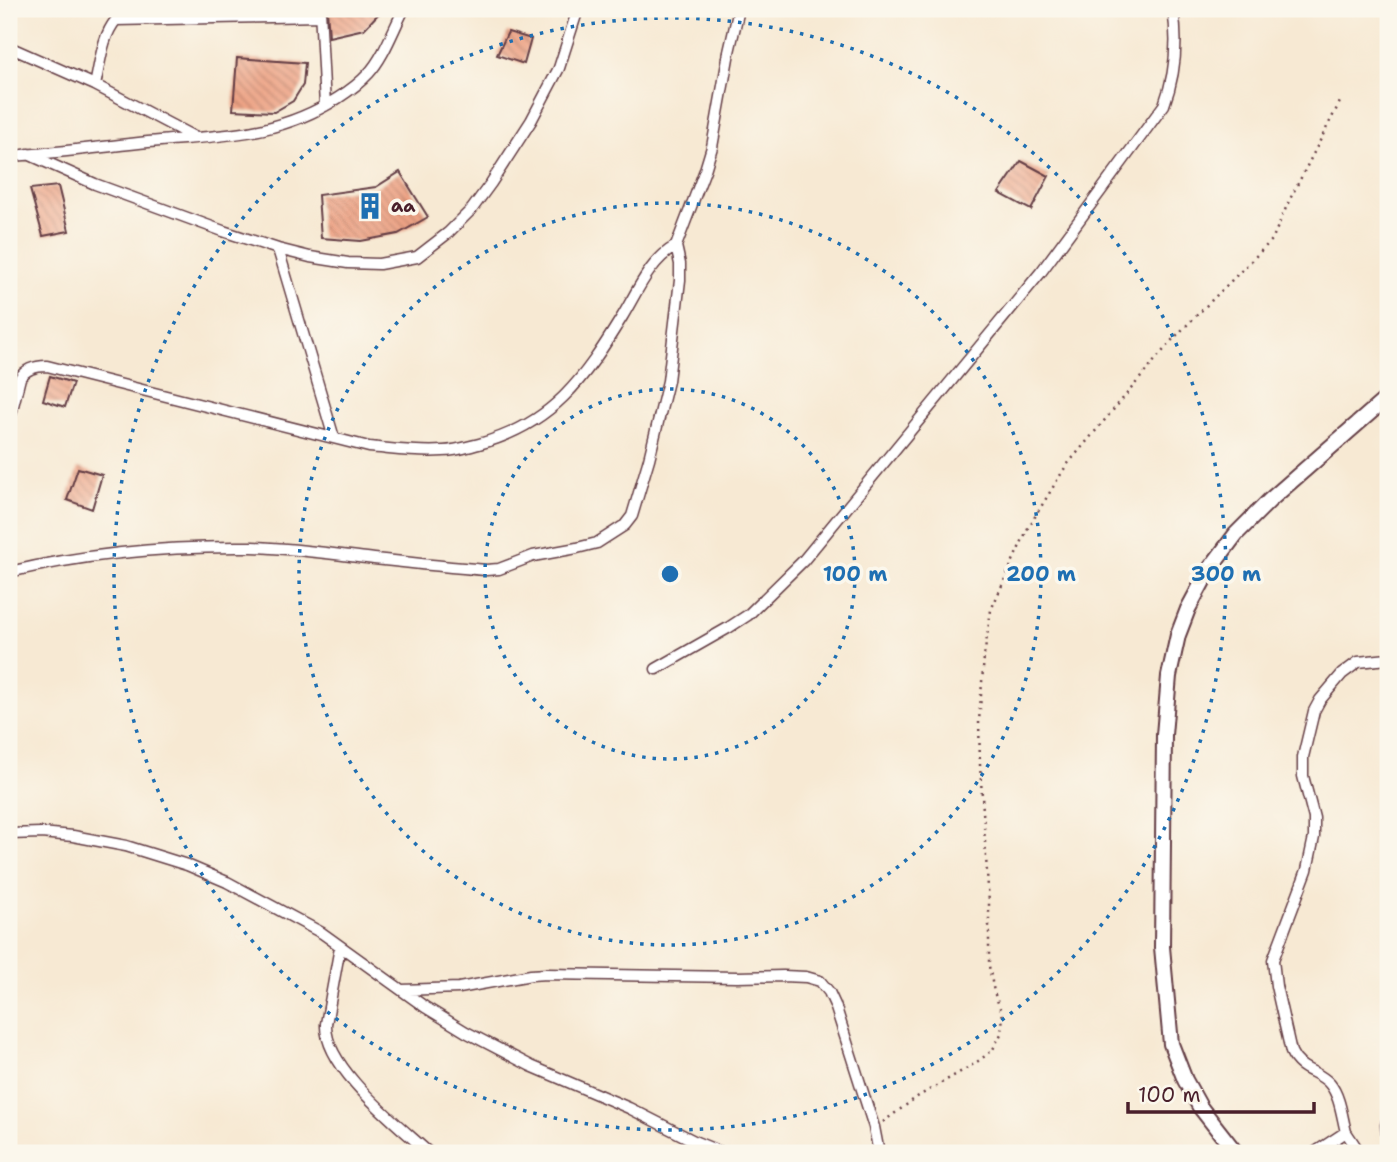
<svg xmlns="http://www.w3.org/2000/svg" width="1397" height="1162" font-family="'Shantell Sans',sans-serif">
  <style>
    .building { fill: url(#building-back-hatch) }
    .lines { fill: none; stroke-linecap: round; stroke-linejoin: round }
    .minor-casing { stroke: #643d44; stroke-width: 13 }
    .secondary-casing { stroke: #643d44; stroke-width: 18 }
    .path { stroke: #643d44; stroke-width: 2.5; stroke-dasharray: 2 5; stroke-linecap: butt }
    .minor { stroke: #fff; stroke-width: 10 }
    .secondary { stroke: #fff; stroke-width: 14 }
    .ring { fill: none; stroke: #1f6fb2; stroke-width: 3.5; stroke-dasharray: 3.5 7 }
    .labels { text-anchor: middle; stroke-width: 7; stroke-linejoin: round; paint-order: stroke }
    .poi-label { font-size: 18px; font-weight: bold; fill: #4a1f2b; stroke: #fbf7ec; text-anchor: start }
    .centre { fill: #1f6fb2; stroke: #fbf7ec; stroke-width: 3.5 }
    .ring-label { font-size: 21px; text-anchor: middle; font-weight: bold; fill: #1f6fb2; stroke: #fbf7ec; stroke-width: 7; stroke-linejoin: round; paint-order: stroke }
  </style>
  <defs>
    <pattern id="building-back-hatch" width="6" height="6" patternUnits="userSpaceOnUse" patternTransform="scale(1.75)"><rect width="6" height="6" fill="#eda385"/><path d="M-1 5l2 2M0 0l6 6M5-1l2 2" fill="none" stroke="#c2846d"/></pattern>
  </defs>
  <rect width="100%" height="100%" fill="#fbf7ec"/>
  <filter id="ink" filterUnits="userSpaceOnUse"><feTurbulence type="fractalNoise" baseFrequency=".0143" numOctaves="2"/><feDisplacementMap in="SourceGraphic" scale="14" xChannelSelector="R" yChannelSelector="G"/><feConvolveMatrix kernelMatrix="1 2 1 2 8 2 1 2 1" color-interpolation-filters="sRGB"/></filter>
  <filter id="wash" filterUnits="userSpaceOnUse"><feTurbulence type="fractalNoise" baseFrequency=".00686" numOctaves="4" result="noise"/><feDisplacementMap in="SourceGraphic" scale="28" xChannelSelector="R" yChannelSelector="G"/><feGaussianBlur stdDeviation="1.57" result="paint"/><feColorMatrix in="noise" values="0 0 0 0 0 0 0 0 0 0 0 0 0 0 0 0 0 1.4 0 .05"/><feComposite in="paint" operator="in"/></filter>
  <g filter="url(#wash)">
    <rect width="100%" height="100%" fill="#f7e9d3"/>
    <g id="blocks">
      <!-- building -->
      <path class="building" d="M327 9H383L364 29 329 37Z
        M508 32 531 39 524 64 497 55Z
        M237 58 305 63 303 85 293 101 274 112 233 110Z
        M1021 161 1049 176 1031 210 999 193Z
        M400 172 428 217 398 234 361 241 321 238 318 195 376 187Z
        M58 186 69 231 43 236 30 189Z
        M50 376 73 383 65 407 43 400Z
        M78 468 102 475 92 509 67 500Z"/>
    </g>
  </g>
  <g filter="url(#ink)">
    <use href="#blocks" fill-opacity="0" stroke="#643d44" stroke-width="2"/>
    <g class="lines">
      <defs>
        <path id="minor" d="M320 9 325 106
          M9 47 95 85 194 137
          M95 85C100 64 102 36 116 20L320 16
          M28 154 95 184 223 231 278 249 310 257 348 263 379 264 417 257 448 233 472 209 491 183 531 121 559 68 578 9
          M9 156C55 153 101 147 148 142 218 135 276 138 338 98 349 91 359 84 368 74 384 57 393 30 404 9
          M278 249 334 438
          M9 422 20 378C26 368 37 366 47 366L369 447C393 449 418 453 443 451 455 451 467 447 479 444 553 424 584 379 622 317 637 292 650 260 676 246
          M9 572C88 553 170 546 252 547 293 548 334 554 374 559 411 563 449 567 486 570L499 569 533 556 577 548 597 543 625 525 632 516 649 459 668 381 680 280V264L676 246 705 170 712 147 729 52 739 9
          M656 669 728 628 748 615 803 561 1041 272 1164 105C1176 73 1178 42 1173 9
          M9 834 41 833 73 836 126 846 187 865 227 882 322 933 425 1007 466 1032 531 1066 629 1108 696 1142 723 1153
          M340 947 326 1024C324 1068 399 1125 429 1153
          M402 990 459 988 531 975 546 974 737 977 783 976 806 977 820 981 829 992 835 1005 874 1127 879 1153
          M1388 1118 1386 1125 1388 1152
          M1346 1132C1342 1117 1340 1096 1330 1084 1318 1070 1300 1072 1291 1052L1276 986 1273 960 1307 870 1314 837V818L1303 776V757L1314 711 1320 700 1342 674 1358 662 1388 659
          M1314 1153 1346 1132 1360 1153"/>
        <path id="secondary" d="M1236 1153 1200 1107 1185 1080 1171 1044 1162 947 1164 735 1169 676 1178 635 1188 609 1209 570 1236 534 1270 500 1388 397"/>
      </defs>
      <!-- minor casing -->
      <use href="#minor" class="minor-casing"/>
      <!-- secondary casing -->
      <use href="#secondary" class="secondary-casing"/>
      <!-- path -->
      <path class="path" d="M883 1122 917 1097 974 1064 992 1051 1001 1034 1003 1016 994 992 989 966V903L980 765 979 721 984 657 991 610 1003 583 1028 528 1066 466 1173 339 1272 240 1289 201 1342 98"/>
      <!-- minor -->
      <use href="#minor" class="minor"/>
      <!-- secondary -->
      <use href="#secondary" class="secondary"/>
    </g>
  </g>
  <!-- distance rings -->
  <g class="ring">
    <circle cx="670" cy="574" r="185"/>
    <circle cx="670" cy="574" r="371"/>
    <circle cx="670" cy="574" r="556"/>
  </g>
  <!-- icons -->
  <defs>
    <symbol id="building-bare" viewBox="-9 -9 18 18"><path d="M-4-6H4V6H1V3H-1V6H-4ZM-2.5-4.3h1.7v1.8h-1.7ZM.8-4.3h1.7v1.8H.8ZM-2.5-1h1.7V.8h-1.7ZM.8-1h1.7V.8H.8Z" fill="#1f6fb2" stroke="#fbf7ec" stroke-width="2.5" paint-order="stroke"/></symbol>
  </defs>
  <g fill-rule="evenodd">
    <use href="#building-bare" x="351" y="187" width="38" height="38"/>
  </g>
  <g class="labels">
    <!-- poi labels -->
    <g class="poi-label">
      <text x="391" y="212">aa</text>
    </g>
  </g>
  <circle cx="670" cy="574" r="10" class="centre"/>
  <g class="ring-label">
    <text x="855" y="581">100 m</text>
    <text x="1041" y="581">200 m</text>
    <text x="1226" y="581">300 m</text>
  </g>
  <!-- margin -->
  <rect width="1397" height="1162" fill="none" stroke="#fbf7ec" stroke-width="35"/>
  <!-- scale -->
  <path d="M1128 1102v10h186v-10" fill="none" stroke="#4a1f2b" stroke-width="3.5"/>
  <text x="1138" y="1102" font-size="21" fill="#4a1f2b" stroke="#fbf7ec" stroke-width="5" paint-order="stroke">100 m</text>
</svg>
